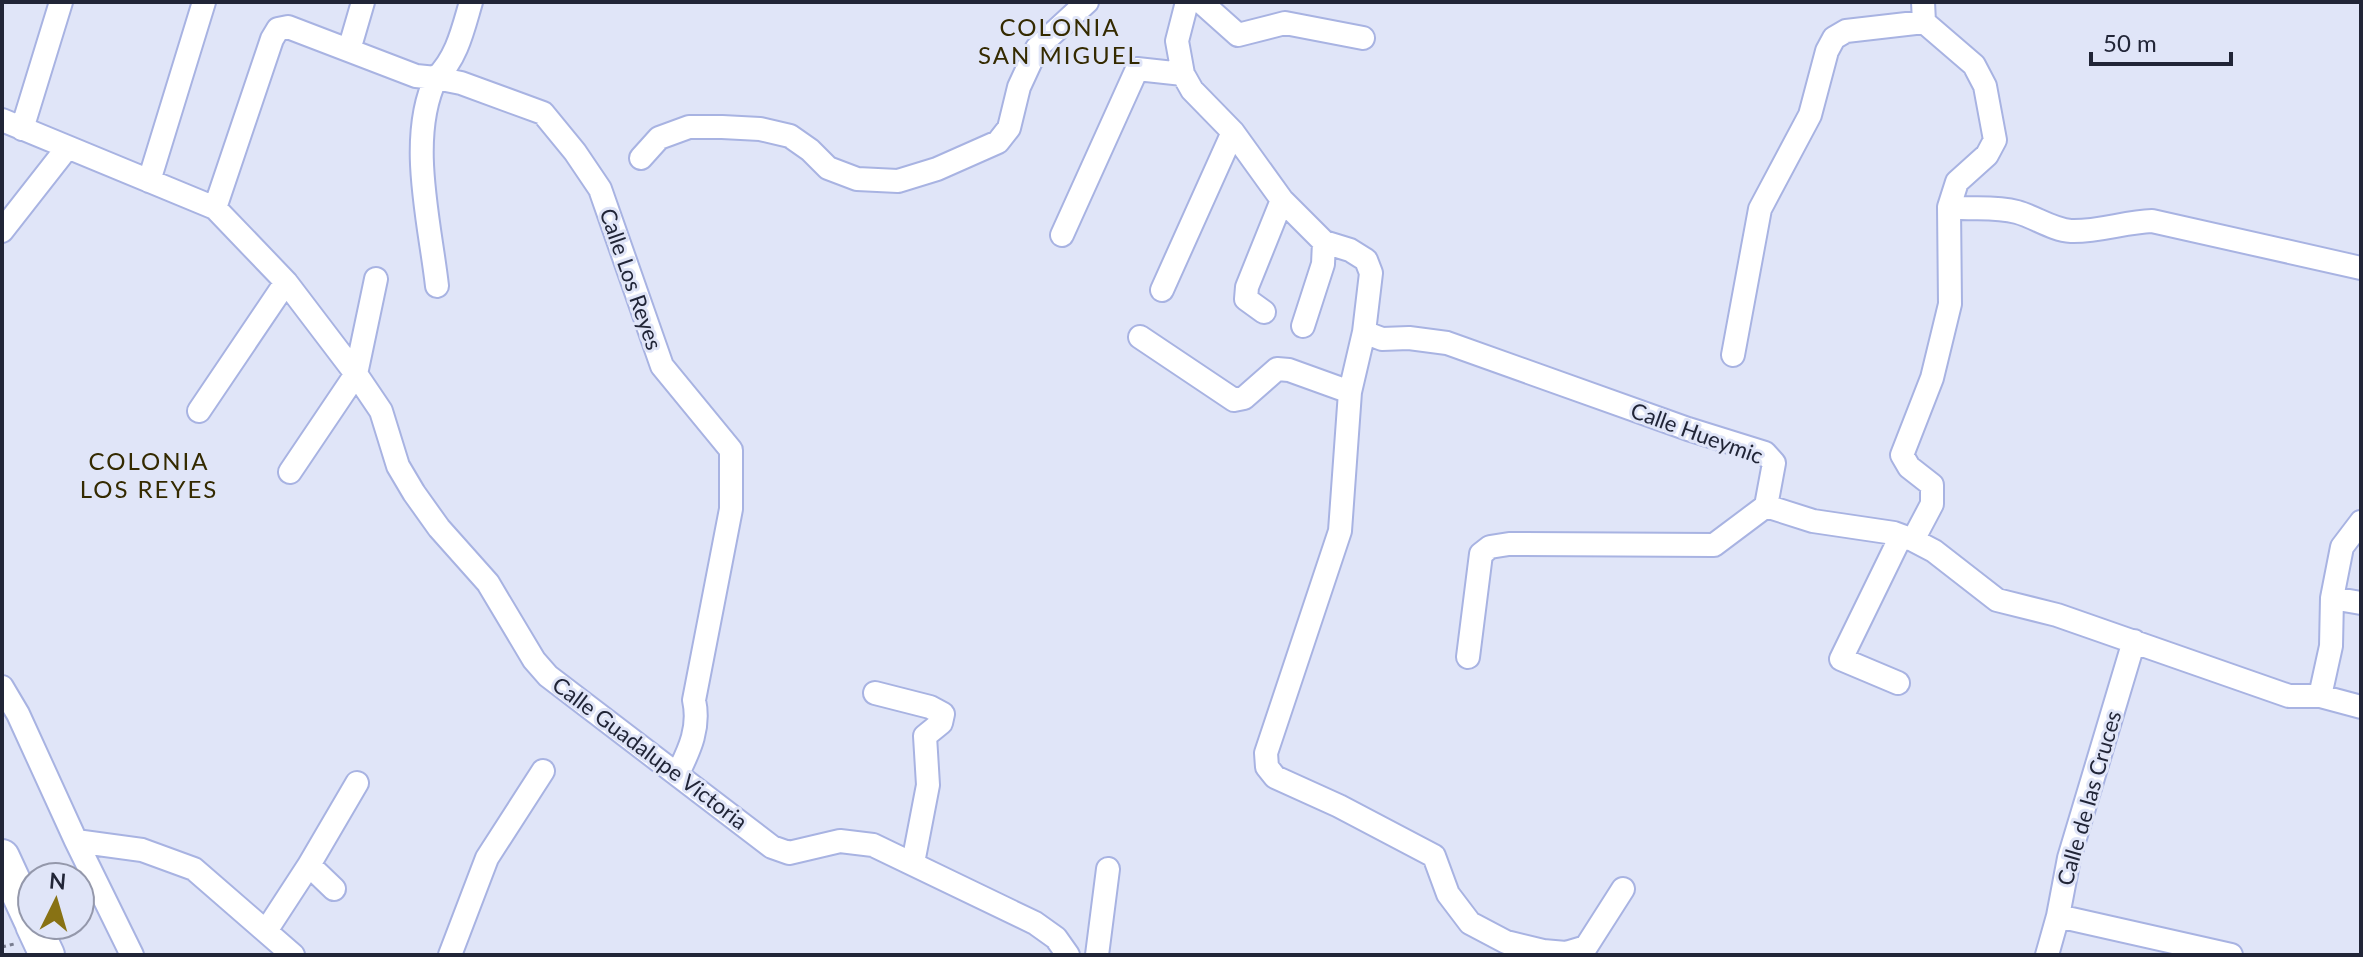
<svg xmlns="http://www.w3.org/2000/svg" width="2363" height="957" font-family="Lato,sans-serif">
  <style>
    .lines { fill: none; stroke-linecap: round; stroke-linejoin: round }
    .minor-casing { stroke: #a8b3e2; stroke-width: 26 }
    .primary-casing { stroke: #a8b3e2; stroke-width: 38 }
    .path { stroke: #797d8f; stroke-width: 3; stroke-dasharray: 4 4; stroke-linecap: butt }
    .minor { stroke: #fff; stroke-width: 22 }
    .primary { stroke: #fff; stroke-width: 34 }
    .labels { text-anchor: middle; stroke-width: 6; stroke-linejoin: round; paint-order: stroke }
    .street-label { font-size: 22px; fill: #212537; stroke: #e0e5f8 }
    .neighbourhood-label { font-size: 24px; letter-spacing: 2px; fill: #342a00; stroke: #e0e5f8 }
  </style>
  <rect width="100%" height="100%" fill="#e0e5f8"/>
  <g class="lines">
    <defs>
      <path id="minor" d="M471 2C463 29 457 58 436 78L461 83 543 113 575 152 600 189 662 366 731 450V509L694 700C700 727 690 749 678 773
        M1187 2 1177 41 1183 74 1192 90 1233 132 1282 200 1324 242 1350 250 1366 260 1371 273 1364 332 1382 339 1409 338 1447 343 1688 429 1765 453 1774 463 1766 506 1813 521 1894 533 1913 540 1934 551 1997 600 2057 615 2289 696H2320L2361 707
        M1201 2 1238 35 1285 23 1363 38
        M349 50 363 2
        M2 120 215 208 286 282 356 374 381 411 398 466 414 493 439 528 488 583 534 660 548 676 772 847 789 853 840 841 873 845 1035 923 1056 938 1068 955
        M22 129 61 2
        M641 158 659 138 689 127H722L760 129 790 136 810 150 828 168 857 179 898 181 937 169 998 142 1009 128 1019 87 1037 48 1087 2
        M149 181 204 2
        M1949 207C1973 210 1994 206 2017 212 2035 217 2053 230 2071 231 2098 232 2125 222 2152 221L2361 268
        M215 208 272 39 278 29 288 27 416 76 436 78C407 138 430 223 437 286
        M2 231 67 148
        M1062 235 1137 69 1183 74
        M1162 290 1233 132
        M1264 312 1246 299 1247 287 1282 200
        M1303 326 1323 264 1324 242
        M1364 332 1350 392 1340 531 1266 753 1267 767 1275 777 1339 806 1434 856 1448 894 1470 923 1506 942 1543 951 1566 953 1586 947 1623 889
        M1140 337 1234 400 1244 398 1277 369 1289 370 1350 392
        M1733 355 1760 209 1810 115 1827 51 1834 38 1846 31 1924 22
        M199 411 286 282
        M290 472 356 374 376 279
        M1913 540 1932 504V485L1909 467 1902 455 1932 378 1950 304 1949 207 1957 182 1987 155 1995 140 1985 86 1974 65 1924 22 1923 2
        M2332 598 2361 603
        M1468 657 1481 554 1490 547 1509 544 1714 545 1766 506
        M1898 683 1841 659 1901 536
        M2 687 18 714 76 841 142 850 194 869 293 955
        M875 693 930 707 943 714 941 723 925 736 928 785 913 863
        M2320 696 2331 646 2332 598 2342 547 2361 522
        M76 841 132 955
        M309 865 357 783
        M2058 916 2231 955
        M266 931 309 865 334 889
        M450 955 487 858 543 771
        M1097 955 1108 869
        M2047 955 2058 916 2069 858 2134 641"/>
      <path id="primary" d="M2 857 32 922
        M33 925 47 955"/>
    </defs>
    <!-- minor casing -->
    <use href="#minor" class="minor-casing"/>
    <!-- primary casing -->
    <use href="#primary" class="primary-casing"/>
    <!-- path -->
    <path class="path" d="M2 947 14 944"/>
    <!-- minor -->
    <use href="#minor" class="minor"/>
    <!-- primary -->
    <use href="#primary" class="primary"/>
  </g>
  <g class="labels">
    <!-- street labels -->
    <g class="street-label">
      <text transform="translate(631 279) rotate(71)" y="8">Calle Los Reyes</text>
      <text transform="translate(1697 433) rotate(20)" y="8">Calle Hueymic</text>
      <text transform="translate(650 753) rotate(37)" y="8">Calle Guadalupe Victoria</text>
      <text transform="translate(2089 798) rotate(-74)" y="8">Calle de las Cruces</text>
    </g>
    <!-- neighbourhood labels -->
    <g class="neighbourhood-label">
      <text x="1060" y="36">COLONIA<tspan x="1060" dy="28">SAN MIGUEL</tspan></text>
      <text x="149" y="470">COLONIA<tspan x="149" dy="28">LOS REYES</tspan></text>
    </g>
  </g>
  <!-- border -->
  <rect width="2363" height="957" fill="none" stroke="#212537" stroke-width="8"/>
  <!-- north arrow -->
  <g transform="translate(56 901) rotate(5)"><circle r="38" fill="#e0e5f8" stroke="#9498ab" stroke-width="2"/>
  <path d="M0-6L14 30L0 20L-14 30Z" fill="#887214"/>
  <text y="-12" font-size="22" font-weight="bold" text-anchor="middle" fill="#212537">N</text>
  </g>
  <!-- scale -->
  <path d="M2091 52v12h140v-12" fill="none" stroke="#212537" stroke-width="4"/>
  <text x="2103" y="52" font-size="24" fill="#212537" stroke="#e0e5f8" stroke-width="6" paint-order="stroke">50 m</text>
</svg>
